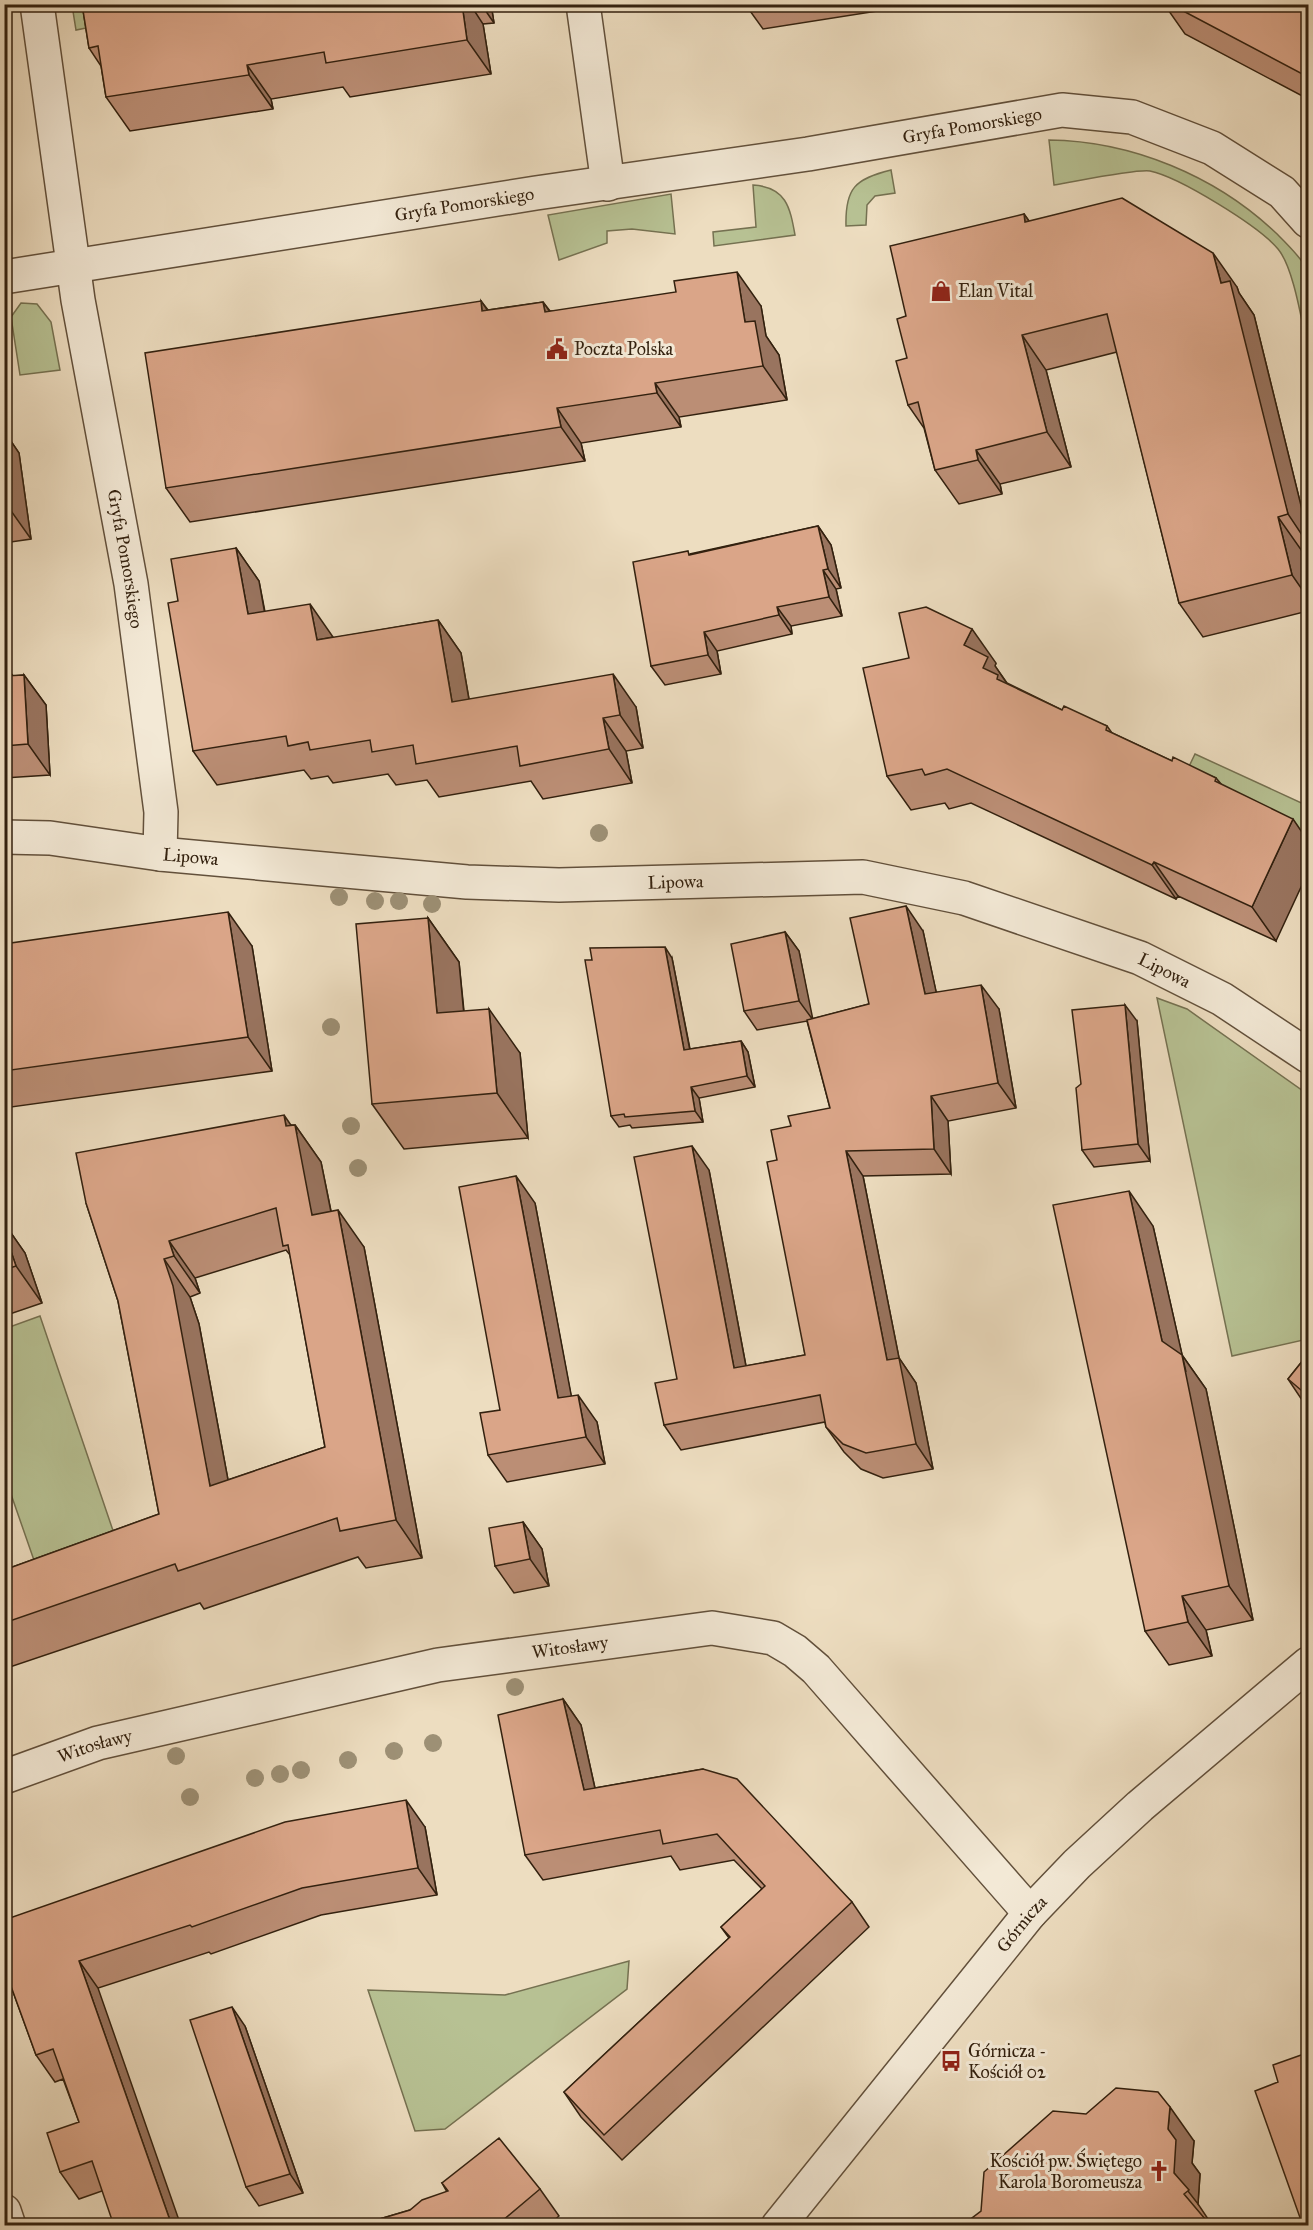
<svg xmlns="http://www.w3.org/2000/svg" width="1313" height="2230" font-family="'IM FELL Great Primer',serif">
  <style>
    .green { fill: #b7c193; stroke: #757151; stroke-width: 1.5 }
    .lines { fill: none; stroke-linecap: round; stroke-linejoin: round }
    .street-casing { stroke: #62503b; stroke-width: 36 }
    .street { stroke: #f3e9d6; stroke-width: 33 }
    .tree { fill: #9d9075 }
    .wall { fill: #bb8e75; stroke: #33210f; stroke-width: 1.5; fill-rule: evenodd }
    .shaded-wall { fill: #99745f; stroke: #33210f; stroke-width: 1.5 }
    .building { fill: #daa588; stroke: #33210f; stroke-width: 1.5; fill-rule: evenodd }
    .labels { text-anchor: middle; stroke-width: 6; stroke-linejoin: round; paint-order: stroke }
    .street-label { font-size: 18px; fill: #33210f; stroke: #f3e9d6 }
    .poi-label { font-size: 18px; fill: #33210f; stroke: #f3e9d6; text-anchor: start }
  </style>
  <rect width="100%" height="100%" fill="#edddc0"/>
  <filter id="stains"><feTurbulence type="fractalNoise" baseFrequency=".00333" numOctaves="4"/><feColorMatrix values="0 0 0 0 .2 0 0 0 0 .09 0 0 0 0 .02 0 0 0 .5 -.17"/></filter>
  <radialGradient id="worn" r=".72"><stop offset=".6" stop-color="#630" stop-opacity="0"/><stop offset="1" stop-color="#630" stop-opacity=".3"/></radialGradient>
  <!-- green -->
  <path class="green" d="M72 5H108L111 23 76 30Z
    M1049 140C1132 141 1216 176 1276 233 1285 242 1305 261 1308 272 1312 282 1309 335 1308 350 1302 324 1294 268 1278 249 1259 226 1179 177 1150 171 1134 169 1074 182 1054 185Z
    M891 170 895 193 875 196 867 205 866 225 846 226C845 188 855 179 891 170Z
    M753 185C786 187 790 207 795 235L714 246 713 232 756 227Z
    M671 194 675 234 632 229 607 231V243L559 260 548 215Z
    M21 303 37 304 51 322 60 370 20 375 11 317Z
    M1195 754 1308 806V844L1182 781Z
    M1157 998 1187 1009 1303 1091 1308 1121V1339L1232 1356Z
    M40 1316 123 1560 44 1589 5 1477 4 1329Z
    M629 1961 627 1989 445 2129 415 2131 368 1990 505 1995Z"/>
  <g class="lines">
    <defs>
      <g id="street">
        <path id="s1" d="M37 4 78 300 131 584 161 812 160 854"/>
        <path d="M583 4 608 184"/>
        <path id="s2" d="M4 277 536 193 808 154 1062 110 1132 117 1212 148 1282 192 1308 221"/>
        <path id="s3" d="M4 837 50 838 160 854 467 882 559 885 863 877 964 898 1140 958 1222 999 1308 1056"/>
        <path id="s4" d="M4 1777 98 1743 438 1665 712 1628 773 1638 795 1651 816 1669 1030 1913"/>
        <path d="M4 2211 9 2226"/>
        <path id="s5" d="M778 2226 1030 1913 1077 1864 1140 1806 1308 1664"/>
      </g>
    </defs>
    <!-- street casing -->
    <use href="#street" class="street-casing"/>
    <!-- street -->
    <use href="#street" class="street"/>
  </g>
  <!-- trees -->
  <g class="tree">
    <circle cx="599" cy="833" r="9"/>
    <circle cx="339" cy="897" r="9"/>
    <circle cx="375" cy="901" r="9"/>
    <circle cx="399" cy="901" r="9"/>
    <circle cx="432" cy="904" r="9"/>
    <circle cx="331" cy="1027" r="9"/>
    <circle cx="351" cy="1126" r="9"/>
    <circle cx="358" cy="1168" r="9"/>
    <circle cx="515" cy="1687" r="9"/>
    <circle cx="433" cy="1743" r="9"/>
    <circle cx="394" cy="1751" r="9"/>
    <circle cx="176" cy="1756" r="9"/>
    <circle cx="348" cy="1760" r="9"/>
    <circle cx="301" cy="1770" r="9"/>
    <circle cx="280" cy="1774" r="9"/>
    <circle cx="255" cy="1778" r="9"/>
    <circle cx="190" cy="1797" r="9"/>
  </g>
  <!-- wall -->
  <path class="wall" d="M82 4H491L494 23 483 24 491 74 350 97 343 87 271 99 273 109 130 131 106 97 101 66 89 48Z
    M745 4H922L763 29Z
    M1164 4H1308V99L1185 34Z
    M1024 214 1029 221 1237 287 1239 293 1254 315 1308 534V550L1302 551 1308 578V611L1203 637 1179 603 1117 352 1046 370 1071 467 1000 484 1002 494 959 504 935 470 924 428 908 405 906 316Z
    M481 301 488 310 543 302 550 311 761 306 766 336 779 355 787 400 679 417 681 427 581 443 585 461 190 522 166 488Z
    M4 426 6 434 19 453 31 539 4 543Z
    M818 526 831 545 841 588 836 589 842 616 791 626 792 634 717 651 721 674 665 685 651 666 690 554Z
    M236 548 259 581 265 612 333 638 438 620 461 653 469 699 636 707 643 748 626 751 632 783 543 799 531 781 439 797 427 780 396 785 388 774 333 783 328 776 311 779 304 770 217 785 193 751 178 601Z
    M996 663 995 666 1007 683 1062 710 1107 726 1112 733 1172 761 1216 778 1221 784 1276 941 1178 896 1176 899 971 803 949 809 945 803 911 810 887 776Z
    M4 664 13 676 24 675 46 705 50 775 4 778Z
    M428 918 459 962 464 1011 520 1053 528 1138 404 1149 372 1104Z
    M923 931 936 992 999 1009 1016 1108 948 1121 951 1174 863 1176 899 1358 916 1383 933 1469 883 1478 861 1469 844 1452 826 1427 825 1422 681 1450 664 1425 677 1379 709 1170 746 1366 805 1355 777 1160 791 1126 830 1108 807 1021 757 1030 744 1011 785 932 799 951 812 1019 869 1004Z
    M4 944 252 946 272 1071 4 1108Z
    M672 958 690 1049 741 1041 748 1052 755 1087 699 1098 703 1122 632 1128 630 1125 619 1127 611 1116Z
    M1137 1021 1150 1161 1094 1167 1082 1150 1081 1084Z
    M291 1125H295L321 1162 331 1211 364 1247 422 1558 366 1568 358 1557 204 1609 200 1603 4 1669V1570L159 1514 118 1301 86 1203ZM286 1250 290 1255 325 1447 228 1480 199 1324 190 1297 200 1293 195 1278Z
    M535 1203 571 1396 597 1422 605 1464 507 1482 488 1455 500 1410Z
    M4 1223 25 1253 42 1303 4 1316Z
    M1153 1226 1182 1355 1206 1389 1253 1620 1206 1630 1212 1656 1169 1665 1145 1631Z
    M1308 1354V1409L1288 1379Z
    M523 1522 542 1549 549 1586 514 1593 495 1566Z
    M563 1699 581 1725 595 1788 703 1769 852 1902 869 1927 622 2160 581 2117 564 2092 729 1938 721 1927 762 1889 734 1860 680 1870 671 1856 543 1880 525 1855Z
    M425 1827 437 1895 321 1915 211 1954 209 1952 98 1988 102 2191 79 2199 60 2172 79 2122 63 2079 55 2082 36 2055 4 1967Z
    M245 2026 303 2193 259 2206 246 2187Z
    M1194 2141 1192 2163 1200 2174 1198 2204 1212 2225 1211 2226H965Z
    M442 2183 540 2189 559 2216 548 2226H356L410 2210 447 2192Z"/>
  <!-- shaded-wall -->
  <path class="shaded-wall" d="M462 4H470L483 24 491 74 467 40Z
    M481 4H491L494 23Z
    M247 65 271 99 273 109 249 75Z
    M1024 214 1048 248 1025 222Z
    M1213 253 1237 287 1239 293 1254 315 1308 534V544L1288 514 1221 283Z
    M737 272 761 306 766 336 779 355 787 400 763 366 745 322Z
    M481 301 505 335 482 311Z
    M543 302 567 336 545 312Z
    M1022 335 1046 370 1071 467 1047 432Z
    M655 383 679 417 681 427 657 393Z
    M557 408 581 443 585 461 561 427Z
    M4 426 6 434 19 453 31 539 9 508 4 472Z
    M976 450 1000 484 1002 494 978 460Z
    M1278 517 1302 551 1308 578V598L1292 575Z
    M818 526 831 545 841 588 828 569Z
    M236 548 259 581 271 648 248 614Z
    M823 570 836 589 842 616 829 597Z
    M310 604 333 637 317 640Z
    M777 607 791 626 792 634 779 615Z
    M438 620 461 653 475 735 452 702Z
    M972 629 996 663 995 666 1012 691 1007 702 964 645Z
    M704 632 717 651 721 674 708 655Z
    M4 664 24 692 4 681Z
    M613 674 636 707 643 748 620 715Z
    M24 675 46 705 50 775 28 744Z
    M603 718 626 751 632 783 609 749Z
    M1293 819 1308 841V872L1276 941 1252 907Z
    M1154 862 1178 896 1176 899 1152 865Z
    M906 906 923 931 942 1019 925 994Z
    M228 912 252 946 272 1071 248 1037Z
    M428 918 459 962 468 1058 437 1013Z
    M785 932 799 951 813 1020 799 1001Z
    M665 947 672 958 692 1061 684 1050Z
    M981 985 999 1009 1016 1108 998 1083Z
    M1125 1005 1137 1021 1150 1161 1138 1144Z
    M489 1009 520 1053 528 1138 497 1093Z
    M741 1041 748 1052 755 1087 747 1076Z
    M691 1087 699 1098 703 1122 695 1111Z
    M931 1096 948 1121 951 1174 934 1149Z
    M284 1115 297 1134 295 1125 321 1162 339 1252 312 1215 286 1126Z
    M692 1146 709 1170 751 1393 734 1368Z
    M846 1151 863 1176 899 1358 916 1383 933 1469 916 1444 887 1360Z
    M516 1176 535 1203 577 1426 558 1398Z
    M1129 1191 1153 1226 1186 1372 1182 1355 1206 1389 1253 1620 1229 1586 1162 1341Z
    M338 1210 364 1247 422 1558 396 1520Z
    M4 1223 25 1253 42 1303 16 1266 4 1231Z
    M169 1241 195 1278 200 1293 174 1256Z
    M164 1259 190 1297 199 1324 236 1523 210 1486Z
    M578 1395 597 1422 605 1464 586 1437Z
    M523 1522 542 1549 549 1586 530 1559Z
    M1182 1596 1206 1630 1212 1656 1188 1622Z
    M563 1699 581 1725 601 1816 584 1790Z
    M406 1800 425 1827 437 1895 418 1868Z
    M79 1961 98 1988 181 2226H172Z
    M232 2007 245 2026 303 2193 290 2174Z
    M1170 2107 1194 2141 1192 2163 1200 2174 1198 2204 1174 2173 1168 2129Z"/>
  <!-- building -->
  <path class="building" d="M82 4H462L467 40 326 63 324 52 283 59 247 65 249 75 106 97 98 46 89 48Z
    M1170 4H1308V77Z
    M1122 198 1213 253 1221 283 1230 281 1288 514 1278 517 1292 575 1179 603 1107 314 1022 335 1047 432 976 450 978 460 935 470 918 402 908 405 896 361 907 358 897 319 906 316 890 246 1024 214 1025 222Z
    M737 272 745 322 755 321 763 366 655 383 657 393 557 408 561 427 166 488 145 353 481 301 482 311 543 302 545 312 676 292 674 281Z
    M4 472 9 508 4 509Z
    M818 526 828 569 823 570 829 597 777 607 779 615 704 632 708 655 651 666 633 562 688 551 689 555Z
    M236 548 248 614 310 604 317 640 438 620 452 702 613 674 620 715 603 718 609 749 520 766 517 746 416 764 413 745 372 752 370 740 310 750 308 742 288 746 286 736 193 751 168 603 178 601 171 559Z
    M926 607 972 629 964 645 988 657 983 668 998 675 997 679 1062 710 1064 706 1107 726 1106 730 1172 761 1173 757 1216 778 1215 781 1293 819 1252 907 1154 862 1152 865 947 769 925 775 922 769 887 776 863 668 909 658 899 613Z
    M24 675 28 744 4 746V676Z
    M906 906 925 994 981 985 998 1083 931 1096 934 1149 846 1151 887 1360 899 1358 916 1444 866 1453 843 1444 826 1427 820 1395 664 1425 655 1383 677 1379 634 1157 692 1146 734 1368 805 1355 767 1162 777 1160 771 1130 791 1126 788 1116 830 1108 807 1020 869 1004 850 918Z
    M228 912 248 1037 4 1071V944Z
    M428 918 437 1013 489 1009 497 1093 372 1104 356 924Z
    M785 932 799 1001 744 1011 731 944Z
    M665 947 684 1050 741 1041 747 1076 691 1087 695 1111 625 1117 624 1114 611 1116 585 960H592L590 948Z
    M1125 1005 1138 1144 1082 1150 1076 1088 1081 1084 1072 1010Z
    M284 1115 286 1126 295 1125 312 1215 338 1210 396 1520 340 1531 337 1518 178 1571 175 1564 4 1623V1570L159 1514 118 1301 86 1203 76 1153ZM276 1208 283 1246 288 1245 325 1447 210 1486 173 1286 164 1259 174 1256 169 1241Z
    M516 1176 558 1398 578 1395 586 1437 488 1455 480 1413 500 1410 459 1187Z
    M1129 1191 1162 1341 1182 1355 1229 1586 1182 1596 1188 1622 1145 1631 1053 1205Z
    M4 1231 16 1266 4 1270Z
    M1308 1354V1396L1288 1379Z
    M523 1522 530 1559 495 1566 489 1528Z
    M563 1699 584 1790 703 1769 737 1779 852 1902 604 2135 564 2092 730 1937 721 1927 765 1886 717 1834 663 1844 660 1830 525 1855 498 1715Z
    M406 1800 418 1868 302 1888 192 1927 190 1925 79 1961 172 2226H114L92 2161 60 2172 47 2133 79 2122 53 2049 36 2055 4 1967V1920L285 1822Z
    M232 2007 290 2174 246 2187 190 2020Z
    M1304 2054 1308 2065V2226H1303L1255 2091 1278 2082 1273 2065Z
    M1116 2088 1158 2092 1170 2107 1168 2129 1176 2140 1174 2173 1189 2190 1184 2194 1211 2226H965L964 2224 981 2211 984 2172 1053 2111 1086 2114Z
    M499 2138 540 2189 496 2226H356L410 2210 422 2200 448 2191 442 2183Z"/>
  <!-- icons -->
  <defs>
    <symbol id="shop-bare" viewBox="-9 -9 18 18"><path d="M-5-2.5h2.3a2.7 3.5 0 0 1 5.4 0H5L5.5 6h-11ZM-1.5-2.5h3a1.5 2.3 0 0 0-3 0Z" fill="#8f2418" stroke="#f3e9d6" stroke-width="2.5" paint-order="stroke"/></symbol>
    <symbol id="civic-bare" viewBox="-9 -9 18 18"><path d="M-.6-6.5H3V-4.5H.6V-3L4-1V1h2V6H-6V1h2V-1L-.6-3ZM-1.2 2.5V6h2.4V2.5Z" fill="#8f2418" stroke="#f3e9d6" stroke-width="2.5" paint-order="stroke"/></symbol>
    <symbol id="bus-bare" viewBox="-9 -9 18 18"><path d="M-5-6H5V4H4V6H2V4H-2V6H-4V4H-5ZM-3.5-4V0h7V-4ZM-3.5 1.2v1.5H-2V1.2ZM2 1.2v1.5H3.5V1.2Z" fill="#8f2418" stroke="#f3e9d6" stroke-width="2.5" paint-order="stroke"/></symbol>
    <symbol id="church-bare" viewBox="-9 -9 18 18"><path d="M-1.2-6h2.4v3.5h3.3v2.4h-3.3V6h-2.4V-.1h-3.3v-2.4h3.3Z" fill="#8f2418" stroke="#f3e9d6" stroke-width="2.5" paint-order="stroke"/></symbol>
  </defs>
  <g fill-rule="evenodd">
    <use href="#shop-bare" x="926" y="276" width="30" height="30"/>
    <use href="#civic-bare" x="542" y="334" width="30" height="30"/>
    <use href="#bus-bare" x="936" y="2046" width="30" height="30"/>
    <use href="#church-bare" x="1144" y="2156" width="30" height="30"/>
  </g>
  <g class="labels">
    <!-- street labels -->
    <g class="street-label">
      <text dy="6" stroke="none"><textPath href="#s2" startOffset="980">Gryfa Pomorskiego</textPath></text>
      <text dy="6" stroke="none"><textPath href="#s2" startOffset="466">Gryfa Pomorskiego</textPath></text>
      <text dy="6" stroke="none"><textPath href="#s1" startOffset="562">Gryfa Pomorskiego</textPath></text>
      <text dy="6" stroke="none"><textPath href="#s3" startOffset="188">Lipowa</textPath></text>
      <text dy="6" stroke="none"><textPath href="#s3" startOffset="674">Lipowa</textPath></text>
      <text dy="6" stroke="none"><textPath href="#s3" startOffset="1178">Lipowa</textPath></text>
      <text dy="6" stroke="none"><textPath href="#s4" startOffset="582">Witosławy</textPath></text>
      <text dy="6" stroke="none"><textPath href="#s4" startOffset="96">Witosławy</textPath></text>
      <text dy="6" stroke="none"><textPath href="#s5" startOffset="388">Górnicza</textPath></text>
    </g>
    <!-- poi labels -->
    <g class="poi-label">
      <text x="958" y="297">Elan Vital</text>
      <text x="574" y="355">Poczta Polska</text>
      <text x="968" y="2057">Górnicza -<tspan x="968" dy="21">Kościół 02</tspan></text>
      <text x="1142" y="2167" text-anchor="end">Kościół pw. Świętego<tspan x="1142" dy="21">Karola Boromeusza</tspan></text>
    </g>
  </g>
  <!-- margin -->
  <rect width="1313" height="2230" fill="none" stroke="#edddc0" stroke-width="24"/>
  <rect x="6" y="6" width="1301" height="2218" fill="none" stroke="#33210f" stroke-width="3"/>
  <rect x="12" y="12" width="1289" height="2206" fill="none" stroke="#33210f" stroke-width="1.5"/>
  <rect width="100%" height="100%" filter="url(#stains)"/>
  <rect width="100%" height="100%" fill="url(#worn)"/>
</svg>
